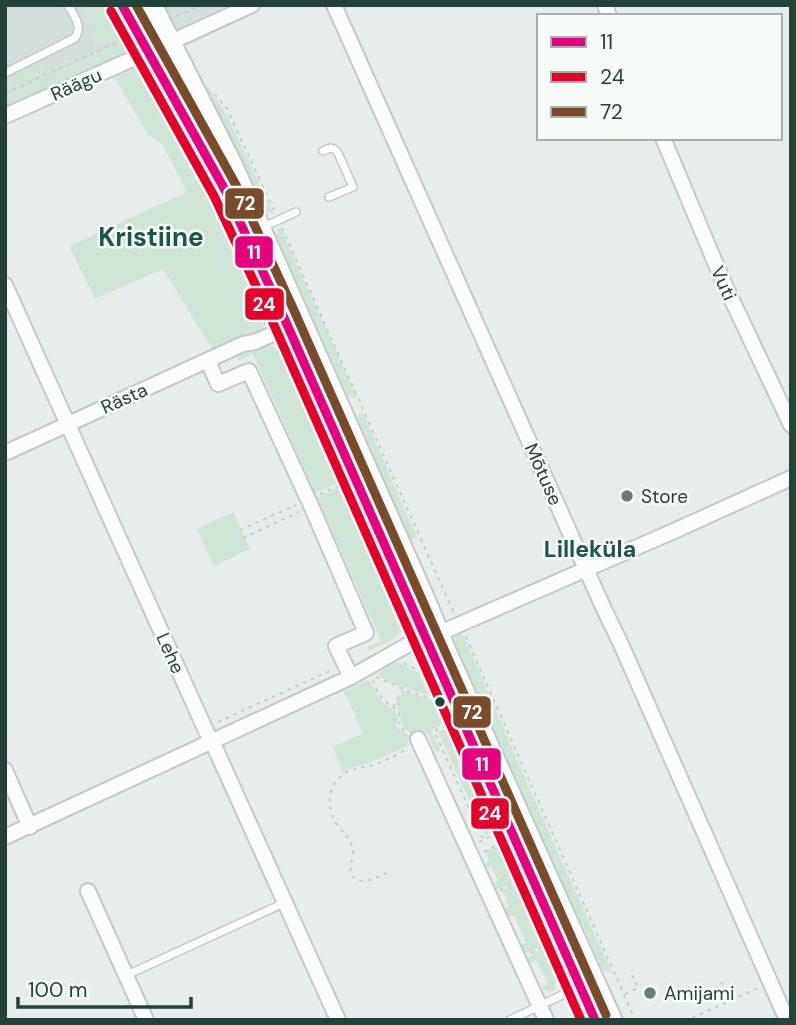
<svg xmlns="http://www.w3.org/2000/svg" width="796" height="1025" font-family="'DM Sans',sans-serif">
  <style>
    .built { fill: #d4deda }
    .green { fill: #cfe6d6 }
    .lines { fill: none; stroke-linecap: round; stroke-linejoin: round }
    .service-casing { stroke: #c4cac7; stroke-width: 10 }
    .minor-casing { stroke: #c4cac7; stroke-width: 18 }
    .secondary-casing { stroke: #c2cac7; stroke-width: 23 }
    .path { stroke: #c6cecc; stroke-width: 2; stroke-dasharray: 3.5 5; stroke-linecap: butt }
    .service { stroke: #fbfcfc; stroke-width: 7 }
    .minor { stroke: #fbfcfc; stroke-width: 14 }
    .secondary { stroke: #fbfcfc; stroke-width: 19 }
    .bus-1-casing { stroke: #f6fbf8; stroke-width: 14 }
    .bus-2-casing { stroke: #f6fbf8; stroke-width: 14 }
    .bus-3-casing { stroke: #f6fbf8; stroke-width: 14 }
    .bus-1 { stroke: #e5007d; stroke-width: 9 }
    .bus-2 { stroke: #e4002b; stroke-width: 9 }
    .bus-3 { stroke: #7a4b2a; stroke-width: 9 }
    .poi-dot { fill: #677e78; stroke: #f6fbf8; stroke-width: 2.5 }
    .bus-dot { fill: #22423a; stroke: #f6fbf8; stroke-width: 2.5 }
    .labels { text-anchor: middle; stroke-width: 5; stroke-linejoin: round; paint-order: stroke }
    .street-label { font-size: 19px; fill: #22423a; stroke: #f6fbf8 }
    .poi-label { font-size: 19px; fill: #22423a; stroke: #f6fbf8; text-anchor: start }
    .quarter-label { font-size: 23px; font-weight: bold; fill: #1c5648; stroke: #f6fbf8 }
    .district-label { font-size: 26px; font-weight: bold; fill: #1c5648; stroke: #f6fbf8 }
    .line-badge { stroke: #f6fbf8; stroke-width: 2.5 }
    .badge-label { font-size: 19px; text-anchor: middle; font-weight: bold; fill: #fff }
  </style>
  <rect width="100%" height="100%" fill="#e7edea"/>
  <!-- built -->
  <path class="built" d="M5 5H229L5 111Z"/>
  <!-- green -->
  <path class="green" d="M83 5H104L120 34 119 38 5 90V80L40 62 45 70 96 47 92 35 97 29 94 21 87 24 85 23 83 18 89 14Z
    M122 42 128 52 125 56 5 108V95Z
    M137 68C152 86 163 108 175 128 207 185 236 244 261 305V321L264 328 214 352 163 269 95 299 69 246 187 192 163 145 149 136 114 77Z
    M208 87 227 115 274 214 268 213 265 210 209 93 206 88Z
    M280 227 357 398 351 397 347 394 276 236 277 230Z
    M269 344 286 357 340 480 339 483 315 493 253 354 239 360 238 357Z
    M362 411 417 537 411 540 389 504 373 452 358 421 359 415Z
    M340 487 344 489 404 624C400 639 382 645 368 651L367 647 381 641 317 497Z
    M233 512 250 549 214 566 197 529Z
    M461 630 539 810 612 973 604 970 600 965 583 925 571 912 452 643 454 636Z
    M397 662 419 673 428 695 394 684 377 675 389 665Z
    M368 680C374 686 375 693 380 699 391 711 400 707 397 727L412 738 408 740 410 745 371 762 352 768 343 772 333 747 363 733 346 695H345L343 692Z
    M404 691 431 700 442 722 441 725 431 730 440 749 439 751 436 752 427 733 415 737 401 725H403V722L401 721V717L396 703Z
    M450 727 497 831 485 835 438 732Z
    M503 844 520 880 490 892 488 886 498 881 491 866 483 869 481 865 489 861 486 854 487 851Z
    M520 882 547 943 523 955 519 947 526 942 514 915 506 918 501 911 509 907 503 892 504 890Z
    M548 946 556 968 555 990C549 992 546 992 542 987L548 983 536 960 529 964 525 959Z"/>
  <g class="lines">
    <defs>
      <path id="service" d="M5 73 75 38C83 26 74 16 68 5
        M323 151 330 148 334 149 338 153 353 187 329 197
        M261 228 296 212
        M127 975 284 903
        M510 1020 579 987"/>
      <path id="minor" d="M334 5 603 607 620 642 787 1020
        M605 5 609 16
        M171 42 252 5
        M5 116 148 52
        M663 138 722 279 791 425
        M5 285 206 731 216 750 338 1020
        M208 361 218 384 249 371 307 497
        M5 453 243 344 255 342 288 327
        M309 501 366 633 336 646 351 677
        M418 739 546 1020
        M5 770 30 827
        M5 837 351 677 411 643 426 639 674 531 791 478
        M88 891 146 1020"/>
      <path id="secondary" d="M122 5 225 190 281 311 595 1020
        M152 5 232 164 428 606 447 653 612 1020"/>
    </defs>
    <!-- service casing -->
    <use href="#service" class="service-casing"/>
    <!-- minor casing -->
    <use href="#minor" class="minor-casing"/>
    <!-- secondary casing -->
    <use href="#secondary" class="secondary-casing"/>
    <!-- path -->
    <path class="path" d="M177 16 202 5
      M5 93 122 40
      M215 94 227 109 274 210
      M282 228 454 613
      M263 313 265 325
      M320 494 341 485
      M240 530 296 505
      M243 538 299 512
      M466 637 635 1020
      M404 663 424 673
      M376 677 408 691 436 700
      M373 680C375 686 377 692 381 697 390 708 403 707 399 726L408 733
      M393 707 403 690
      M218 722 334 669
      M446 726 434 731 483 839
      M479 842 496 834
      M484 852 500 843
      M387 873C379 876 364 885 356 879 345 872 354 860 353 850 351 838 342 832 336 823 327 810 327 789 339 778 349 768 361 768 374 765 385 761 397 754 408 749
      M500 890 517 882
      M531 953 545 946
      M721 982 723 986 722 987 728 1001
      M625 994 638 988 631 973
      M692 1018 758 988
      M648 1020 652 1018"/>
    <!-- service -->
    <use href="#service" class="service"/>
    <!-- minor -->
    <use href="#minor" class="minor"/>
    <!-- secondary -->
    <use href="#secondary" class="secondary"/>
    <defs>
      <path id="bus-1" d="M122 5 225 190 281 311 595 1020"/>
      <path id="bus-2" d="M111 11 214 196 270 316 581 1020"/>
      <path id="bus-3" d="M136 5 236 185 292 306 606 1015"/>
    </defs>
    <!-- bus-1 casing -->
    <use href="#bus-1" class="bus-1-casing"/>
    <!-- bus-2 casing -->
    <use href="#bus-2" class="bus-2-casing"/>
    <!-- bus-3 casing -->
    <use href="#bus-3" class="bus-3-casing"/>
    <!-- bus-1 -->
    <use href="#bus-1" class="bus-1"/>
    <!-- bus-2 -->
    <use href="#bus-2" class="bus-2"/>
    <!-- bus-3 -->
    <use href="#bus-3" class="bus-3"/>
  </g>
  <!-- markers -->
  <g class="poi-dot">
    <circle cx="627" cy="496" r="7"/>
    <circle cx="650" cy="993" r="7"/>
  </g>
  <circle class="bus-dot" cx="440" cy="702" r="6"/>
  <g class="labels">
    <!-- street labels -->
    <g class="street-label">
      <text transform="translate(76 84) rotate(-24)" y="7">Räägu</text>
      <text transform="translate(724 283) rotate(66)" y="7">Vuti</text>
      <text transform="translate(124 398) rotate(-24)" y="7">Rästa</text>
      <text transform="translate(544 474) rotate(66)" y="7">Mõtuse</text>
      <text transform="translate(171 653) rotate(66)" y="7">Lehe</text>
    </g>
    <!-- poi labels -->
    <g class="poi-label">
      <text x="641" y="503">Store</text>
      <text x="664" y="1000">Amijami</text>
    </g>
    <!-- quarter labels -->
    <g class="quarter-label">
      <text x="590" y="557">Lilleküla</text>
    </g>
    <!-- district labels -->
    <g class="district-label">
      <text x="151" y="246">Kristiine</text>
    </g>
  </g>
  <g class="line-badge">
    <rect x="224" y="187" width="41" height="33" rx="7" fill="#7a4b2a"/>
    <rect x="234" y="235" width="40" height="34" rx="7" fill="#e5007d"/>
    <rect x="244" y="287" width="41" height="34" rx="7" fill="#e4002b"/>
    <rect x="452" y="695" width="40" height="34" rx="7" fill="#7a4b2a"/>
    <rect x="461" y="747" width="41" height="34" rx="7" fill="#e5007d"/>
    <rect x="470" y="797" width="40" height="33" rx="7" fill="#e4002b"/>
  </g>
  <g class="badge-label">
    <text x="245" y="210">72</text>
    <text x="254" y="259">11</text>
    <text x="264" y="311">24</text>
    <text x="472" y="719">72</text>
    <text x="482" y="771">11</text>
    <text x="490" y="820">24</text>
  </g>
  <!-- border -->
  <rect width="796" height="1025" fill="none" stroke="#22423a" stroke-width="14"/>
  <!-- legend -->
  <rect x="537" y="14" width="245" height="126" fill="#f6fbf8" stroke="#a1b1ac" stroke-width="2"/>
  <rect x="551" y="37" width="35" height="10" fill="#e5007d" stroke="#a1b1ac" stroke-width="2"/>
  <text x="600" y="49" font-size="21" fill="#22423a">11</text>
  <rect x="551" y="72" width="35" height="10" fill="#e4002b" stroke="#a1b1ac" stroke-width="2"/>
  <text x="600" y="84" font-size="21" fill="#22423a">24</text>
  <rect x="551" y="107" width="35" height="10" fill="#7a4b2a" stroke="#a1b1ac" stroke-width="2"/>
  <text x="600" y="119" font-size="21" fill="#22423a">72</text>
  <!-- scale -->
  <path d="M18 997v10h173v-10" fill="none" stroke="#22423a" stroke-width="3.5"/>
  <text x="28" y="997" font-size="21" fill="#22423a" stroke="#f6fbf8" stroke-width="5" paint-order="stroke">100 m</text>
</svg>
